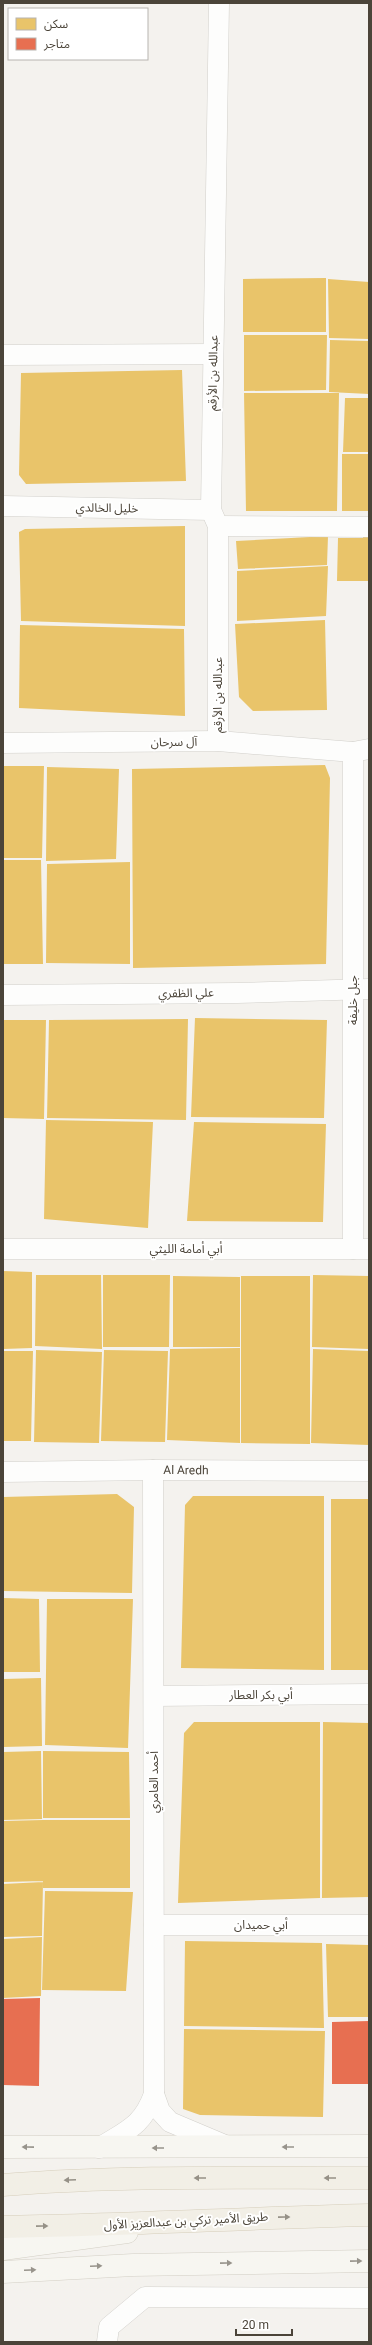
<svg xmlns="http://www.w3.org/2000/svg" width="372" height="2345" font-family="Roboto,'Noto Sans Arabic',sans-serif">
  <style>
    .homes { fill: #e9c46a }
    .shops { fill: #e76f51 }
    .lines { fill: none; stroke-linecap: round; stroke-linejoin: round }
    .minor-casing { stroke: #d2d0cb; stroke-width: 21 }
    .secondary-casing { stroke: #d3cfc5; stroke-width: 23 }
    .primary-casing { stroke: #d6cebb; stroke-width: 23 }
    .minor { stroke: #fdfdfc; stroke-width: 20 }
    .secondary { stroke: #f7f6f1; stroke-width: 22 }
    .primary { stroke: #f2efe6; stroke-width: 22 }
    .oneway { fill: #98948c }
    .oneway2 { fill: #969187 }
    .labels { text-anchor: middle; stroke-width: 4; stroke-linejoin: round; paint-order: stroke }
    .street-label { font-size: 12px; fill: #4b4439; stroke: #fff }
  </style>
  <rect width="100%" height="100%" fill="#f4f2ee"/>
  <!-- homes -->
  <path class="homes" d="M326 278V332H243V279Z
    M328 279 369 282V339L329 338Z
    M244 335H327L326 390 244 391Z
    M330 340 369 341V394L329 392Z
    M182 370 186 481 26 484 19 475 21 373Z
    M244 393H339L337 511H246Z
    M345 398H369V452H343Z
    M342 454H369V511H342Z
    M185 526V626L21 621 19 532 25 529Z
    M363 532H369V581H337L338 538H363Z
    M328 536 327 565 238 569 236 541Z
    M328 566 326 616 237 621V571Z
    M325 620 327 710 253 711 239 697 235 624Z
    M20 625 184 629 185 716 19 708Z
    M325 765 330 778 326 964 133 968 132 769Z
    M3 766H44L42 858H3Z
    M47 767 119 769 116 859 46 861Z
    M3 860H41L43 964H3Z
    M130 862V964L46 963 47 864Z
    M195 1018 327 1020 324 1118 191 1117Z
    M188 1019 186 1120 47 1118 49 1020Z
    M3 1020H46L44 1119 3 1118Z
    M46 1120 153 1122 148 1228 44 1219Z
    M194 1122 326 1124 323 1222 187 1221Z
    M3 1271 32 1272V1348L3 1349Z
    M36 1275H101L102 1349 35 1346Z
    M103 1275H170L169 1347H103Z
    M313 1275 369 1276V1349L312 1347Z
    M173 1276 240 1277V1347H173Z
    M241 1276H310V1444L241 1443Z
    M240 1348V1443L167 1440 170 1349Z
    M313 1349 369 1351V1445L311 1443Z
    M36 1350 102 1352 99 1443 34 1442Z
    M104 1350 168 1351 165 1442 101 1441Z
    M3 1351H33L31 1441H3Z
    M117 1494 134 1507 132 1593 3 1591V1497Z
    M193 1496H324V1670L181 1668 185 1505Z
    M331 1499H369V1670H331Z
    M3 1598 39 1599 40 1672H3Z
    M47 1599H133L128 1748 45 1745Z
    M41 1678 42 1746 3 1747V1679Z
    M194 1722H320V1898L178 1903 184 1733Z
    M323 1722 369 1723V1897L322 1898Z
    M41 1751 42 1819 3 1820V1752Z
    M43 1751 129 1752 130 1818H43Z
    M43 1820V1881L3 1882V1821Z
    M43 1820H130V1888H43Z
    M43 1882 42 1936 3 1937V1884Z
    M45 1891 133 1892 126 1991 42 1990Z
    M42 1937 41 1996 3 1998V1939Z
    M185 1941 322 1943 324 2028 184 2026Z
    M326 1944 369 1945V2017H328Z
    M184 2029 325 2031 323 2117 200 2115 183 2109Z"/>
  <!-- shops -->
  <path class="shops" d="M40 1998 39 2086 3 2085V1999Z
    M369 2021V2084H332V2022Z"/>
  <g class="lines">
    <defs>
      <g id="minor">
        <path d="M3 355 213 354"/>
        <path d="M3 506 211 510"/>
        <path d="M218 526 369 527"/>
        <path d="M218 741V526L211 510 219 3"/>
        <path d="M3 743 218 741 353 752 369 749"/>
        <path d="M3 995 237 993 369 989"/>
        <path d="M3 1249H369"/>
        <path d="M353 1249V752"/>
        <path id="s1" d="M3 1472 153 1470 369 1471"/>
        <path d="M154 1696 369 1694"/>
        <path d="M154 1925H369"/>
        <path d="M154 2094 160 2111 170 2122 227 2146"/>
        <path d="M99 2148C127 2130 142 2127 154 2094L153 1470"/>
        <path d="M107 2342 109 2327 145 2297 369 2298"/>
      </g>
      <path id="secondary" d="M3 2147 369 2146
        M3 2249 127 2232
        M3 2272 133 2265 369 2261"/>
      <path id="primary" d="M3 2185C125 2175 247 2178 369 2178
        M3 2227C125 2225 247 2218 369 2215"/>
    </defs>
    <!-- minor casing -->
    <use href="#minor" class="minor-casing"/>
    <!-- secondary casing -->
    <use href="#secondary" class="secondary-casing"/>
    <!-- primary casing -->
    <use href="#primary" class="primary-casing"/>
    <!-- minor -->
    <use href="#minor" class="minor"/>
    <!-- secondary -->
    <use href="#secondary" class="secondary"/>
    <!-- primary -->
    <use href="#primary" class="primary"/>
  </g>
  <!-- one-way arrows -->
  <defs><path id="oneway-solid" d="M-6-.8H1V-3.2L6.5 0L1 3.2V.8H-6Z"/></defs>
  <g class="oneway">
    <use href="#oneway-solid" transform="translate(28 2147) rotate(-179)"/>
    <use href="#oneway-solid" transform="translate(288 2147) rotate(180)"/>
    <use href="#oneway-solid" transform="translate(158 2148) rotate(180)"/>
    <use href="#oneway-solid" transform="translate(356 2261) rotate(-1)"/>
    <use href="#oneway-solid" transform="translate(226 2263) rotate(-1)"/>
    <use href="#oneway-solid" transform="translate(96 2266) rotate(-3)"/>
    <use href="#oneway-solid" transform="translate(30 2270) rotate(-3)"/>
  </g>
  <g class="oneway2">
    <use href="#oneway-solid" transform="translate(200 2178) rotate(180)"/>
    <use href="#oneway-solid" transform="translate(330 2178) rotate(180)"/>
    <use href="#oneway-solid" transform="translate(70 2180) rotate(178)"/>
    <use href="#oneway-solid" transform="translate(284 2217) rotate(-1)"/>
    <use href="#oneway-solid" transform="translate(42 2226) rotate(-1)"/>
  </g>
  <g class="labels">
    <!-- street labels -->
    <g class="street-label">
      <text transform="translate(213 373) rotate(-89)" y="4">عبدالله بن الأرقم</text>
      <text transform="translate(107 508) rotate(1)" y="4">خليل الخالدي</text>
      <text transform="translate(218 695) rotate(-90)" y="4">عبدالله بن الأرقم</text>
      <text transform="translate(174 742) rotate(-1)" y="4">آل سرحان</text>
      <text transform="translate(186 993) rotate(-1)" y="4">علي الظفري</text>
      <text transform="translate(353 1000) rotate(-90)" y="4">جبل خليفة</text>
      <text x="186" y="1253">أبي أمامة الليثي</text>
      <text dy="4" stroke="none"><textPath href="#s1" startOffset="183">Al Aredh</textPath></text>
      <text x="261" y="1699">أبي بكر العطار</text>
      <text transform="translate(154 1782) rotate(-90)" y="4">أحمد العامري</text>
      <text x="261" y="1929">أبي حميدان</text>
      <text transform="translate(186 2221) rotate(-3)" y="4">طريق الأمير تركي بن عبدالعزيز الأول</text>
    </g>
  </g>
  <!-- border -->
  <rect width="372" height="2345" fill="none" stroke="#4b4439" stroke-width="8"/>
  <!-- legend -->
  <rect x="8" y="8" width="140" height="52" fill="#ffffff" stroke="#b7b4b0"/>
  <rect x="16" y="18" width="20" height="12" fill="#e9c46a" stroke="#b7b4b0"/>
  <text x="44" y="28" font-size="12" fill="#4b4439">سكن</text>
  <rect x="16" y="38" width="20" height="12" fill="#e76f51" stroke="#b7b4b0"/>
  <text x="44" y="48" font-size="12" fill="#4b4439">متاجر</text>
  <!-- scale -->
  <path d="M236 2329v6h56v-6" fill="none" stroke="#4b4439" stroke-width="2"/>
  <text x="242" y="2329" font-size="12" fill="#4b4439" stroke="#ffffff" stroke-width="3" paint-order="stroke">20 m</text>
</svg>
